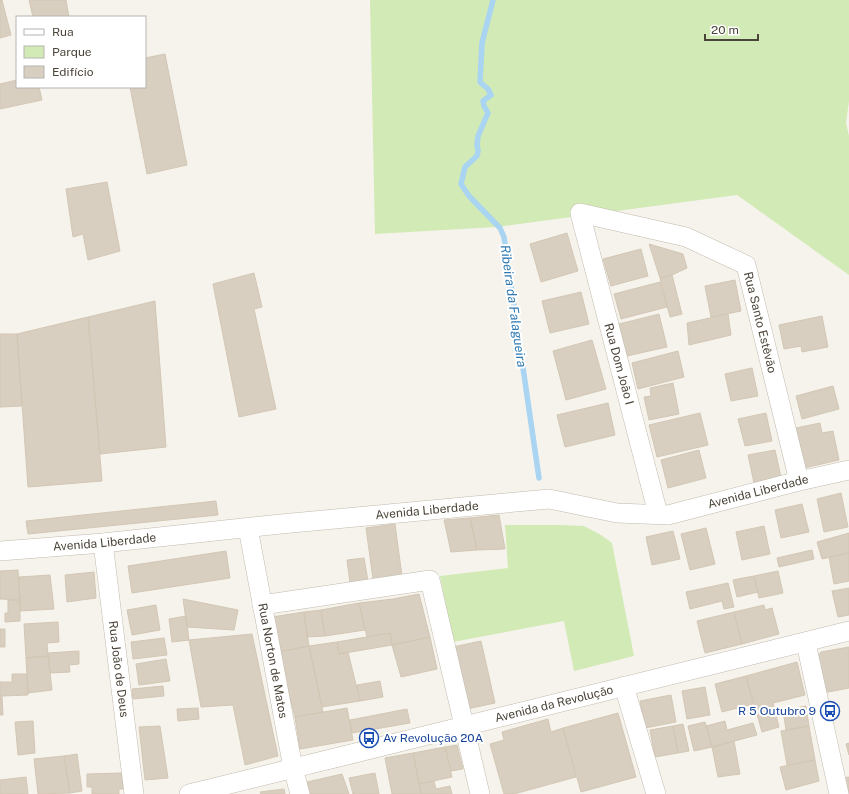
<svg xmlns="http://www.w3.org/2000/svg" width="849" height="794" font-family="'Public Sans',sans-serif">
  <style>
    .green { fill: #d2eab5 }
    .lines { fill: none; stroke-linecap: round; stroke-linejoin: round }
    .stream { stroke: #a9d4f2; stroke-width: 5.5 }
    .building { fill: #d8cfc1; stroke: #d3c7b4 }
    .minor-casing { stroke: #c2bbae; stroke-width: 20 }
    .minor { stroke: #fff; stroke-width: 19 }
    .labels { text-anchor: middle; stroke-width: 4; stroke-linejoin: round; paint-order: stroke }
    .street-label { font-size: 12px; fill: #4b4439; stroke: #fff }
    .transit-label { font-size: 12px; fill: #164399; stroke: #fff; text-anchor: end }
    .water-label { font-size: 13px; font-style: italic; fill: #2e7ab2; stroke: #fff }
  </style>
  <rect width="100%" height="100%" fill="#f6f3ec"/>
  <!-- green -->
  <path class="green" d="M370 0H849V101L846 123 849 136V275L737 195 496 227 375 234Z
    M505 525H561L584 526 601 535 612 543 634 656 574 671 564 621 453 642 440 576 508 568Z"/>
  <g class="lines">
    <!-- stream -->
    <path class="stream" d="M493 0 482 43 480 82 488 89 491 95 483 101 484 106 488 113 478 136 477 145 478 151 477 156 465 167 461 184 469 196 500 228 504 237 539 478"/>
  </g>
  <!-- building -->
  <path class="building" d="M0 0H2L11 35 0 38Z
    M29 0H66L69 17H33Z
    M165 54 187 165 147 174 130 87H145V58Z
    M17 80V87H39L42 100 0 109V84Z
    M107 182 120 251 88 260 83 234 73 237 66 189Z
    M567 233 578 271 541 282 530 244Z
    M649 244 683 254 687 268 672 275 660 278Z
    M641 249 648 276 611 286 603 259Z
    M254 273 262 307 254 309 276 409 239 417 213 284Z
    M672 275 682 314 670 317 660 278Z
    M735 280 741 311 711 317 705 286Z
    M660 282 667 307 621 319 614 294Z
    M581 292 589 324 550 333 542 301Z
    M155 301 166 447 100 454 88 317Z
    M659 314 667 347 627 356 619 324Z
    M728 314 731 335 689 345 687 323Z
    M822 316 828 347 802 352 801 346 784 349 779 325Z
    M88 317 102 481 28 487 17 334Z
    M0 334H17L22 406 0 407Z
    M592 340 606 389 566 400 553 351Z
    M678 351 684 377 638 389 632 363Z
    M752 368 758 396 731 401 725 374Z
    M673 383 679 414 649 420 644 397 651 396 650 388Z
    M833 386 839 409 802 419 796 396Z
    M608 403 615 435 565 447 557 415Z
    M700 413 708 445 657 457 649 425Z
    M766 413 772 441 745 446 738 419Z
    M820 423 822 433 833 431 839 460 804 468 796 428Z
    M699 450 706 478 668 488 661 460Z
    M775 450 781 477 754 483 748 455Z
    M841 493 848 527 824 532 817 499Z
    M216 501 218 515 28 534 26 521Z
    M802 504 809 532 781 538 775 510Z
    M499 515 505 549 477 550 470 518Z
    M470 518 477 550 451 552 444 520Z
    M395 524 402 576 373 579 366 528Z
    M764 526 770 554 742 560 736 532Z
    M706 528 715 564 690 570 681 534Z
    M673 531 680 559 652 565 646 537Z
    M849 533V553L822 559 817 542Z
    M812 550 814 559 779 567 777 558Z
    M226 551 230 578 132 593 128 566Z
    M849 553V581L834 584 829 557Z
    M364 558 368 581 350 583 347 560Z
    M18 570 20 600 0 599V571Z
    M778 571 783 593 759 598 754 576Z
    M94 572 96 598 67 602 65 575Z
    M50 575 54 609 20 611 19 577Z
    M754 576 758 592 737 597 733 580Z
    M728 583 734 607 724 609 722 601 690 609 686 592Z
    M849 588V615L838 617 832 591Z
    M419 594 430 637 392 645 390 633 367 637 359 603 393 599Z
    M183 599 238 610 234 630 187 627Z
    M8 600H20V621L5 622V613H8Z
    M359 603 365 630 325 636 321 610Z
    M156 605 160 630 132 635 127 610Z
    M764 605 765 610 772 608 779 634 742 644 734 612Z
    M321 610 325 636 307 637 304 612Z
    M304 612 309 646 278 652 272 617Z
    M734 612 742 644 705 653 697 621Z
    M186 616 189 640 172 642 169 619Z
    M58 622 59 642 47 643 48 656 26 658 24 624Z
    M0 629H5V647H0Z
    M390 633 392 645 339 654 337 642Z
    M252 634 278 756 245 765 233 705 201 707 189 640Z
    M430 637 437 669 401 677 392 645Z
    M164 638 167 655 133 659 131 642Z
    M481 641 495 703 467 709 453 647Z
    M337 642 339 654 348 652 360 701 322 707 309 646Z
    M309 646 323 712 295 717 278 652Z
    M849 647V688L823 693 816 658 821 652Z
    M79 651V664L69 665 70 672 50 673 48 653Z
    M48 656 52 690 28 693 26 658Z
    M166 659 170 681 139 685 136 664Z
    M797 662 805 695 773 703 779 727 762 732 746 676Z
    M12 674H27L28 695 2 696 3 715H0V682H12Z
    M746 676 753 704 722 712 715 684Z
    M380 681 383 697 360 701 357 685Z
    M163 686 164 696 133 699 132 689Z
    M705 687 710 715 687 719 682 691Z
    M671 695 676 722 645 728 640 701Z
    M806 706 809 726 786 730 783 710Z
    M198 708 199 719 178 721 177 709Z
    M347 708 353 740 300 749 295 717Z
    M407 709 410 723 352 733 350 720Z
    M618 713 636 777 581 792 563 728Z
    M548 719 551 732 563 728 576 777 514 794H504L490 744 504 740 502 732Z
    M33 721 35 753 18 755 15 722Z
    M725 721 727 730 753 723 757 735 712 747 706 726Z
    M705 722 712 747 694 751 688 726Z
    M683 724 689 751 678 753 673 726Z
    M160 726 168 778 145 780 139 727Z
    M673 726 678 753 655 757 650 730Z
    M809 726 815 760 787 765 781 731Z
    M734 741 740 774 718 777 712 747Z
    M849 743V755L846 744Z
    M457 745 463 769 451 771 445 747Z
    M445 747 452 777 419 784 413 753Z
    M413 753 421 794H392L385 758Z
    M77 754 82 791 70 793 64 756Z
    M64 756 70 793 38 794 34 759Z
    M815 760 819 781 786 790 780 767Z
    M122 773 123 789H119V794H92V787H87V774Z
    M375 773 379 794H353L349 778Z
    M342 774 349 794H310L307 782Z
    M26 777 28 794H0V780Z
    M849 777V794H846L843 778Z
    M434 781 436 789 450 786 452 794H421L419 784Z
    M284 789 285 794H261L260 792Z"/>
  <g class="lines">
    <defs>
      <g id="minor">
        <path id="s1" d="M658 514 580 213 686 237 746 265 799 481"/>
        <path id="s2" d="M248 528 293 768 300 794"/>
        <path id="s3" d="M103 543 134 794"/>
        <path id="s4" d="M0 551 103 543 281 524 549 499 617 513 668 515 799 481 849 470"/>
        <path d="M262 605 430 580 480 794"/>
        <path d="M806 643 839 794"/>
        <path d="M624 686 656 794"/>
        <path id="s5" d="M189 794 849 631"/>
      </g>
    </defs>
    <!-- minor casing -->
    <use href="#minor" class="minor-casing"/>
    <!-- minor -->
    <use href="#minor" class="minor"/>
  </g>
  <!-- icons -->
  <defs>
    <symbol id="bus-ring" viewBox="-11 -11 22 22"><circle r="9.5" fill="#fff" stroke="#1a4fb4" stroke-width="1.5"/><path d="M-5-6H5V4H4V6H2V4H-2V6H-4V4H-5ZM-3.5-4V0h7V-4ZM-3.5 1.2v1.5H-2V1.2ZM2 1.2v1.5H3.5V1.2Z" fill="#1a4fb4"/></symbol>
  </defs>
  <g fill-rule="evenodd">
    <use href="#bus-ring" x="819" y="700" width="22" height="22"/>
    <use href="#bus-ring" x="358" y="727" width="22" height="22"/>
  </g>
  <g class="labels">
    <!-- street labels -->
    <g class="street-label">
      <text dy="4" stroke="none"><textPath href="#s1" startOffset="545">Rua Santo Estêvão</textPath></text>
      <text transform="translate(619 364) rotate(75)" y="4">Rua Dom João I</text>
      <text dy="4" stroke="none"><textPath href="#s4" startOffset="765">Avenida Liberdade</textPath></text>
      <text dy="4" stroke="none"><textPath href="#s4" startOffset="429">Avenida Liberdade</textPath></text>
      <text dy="4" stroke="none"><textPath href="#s4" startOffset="105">Avenida Liberdade</textPath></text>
      <text dy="4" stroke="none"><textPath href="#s2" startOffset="135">Rua Norton de Matos</textPath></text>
      <text dy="4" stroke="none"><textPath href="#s3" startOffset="127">Rua João de Deus</textPath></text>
      <text dy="4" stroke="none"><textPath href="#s5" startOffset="376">Avenida da Revolução</textPath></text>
    </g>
    <!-- transit labels -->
    <g class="transit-label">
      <text x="816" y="715">R 5 Outubro 9</text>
      <text x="383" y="742" text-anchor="start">Av Revolução 20A</text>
    </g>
    <!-- water labels -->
    <g class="water-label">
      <text transform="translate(514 306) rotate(82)" y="5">Ribeira da Falagueira</text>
    </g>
  </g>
  <!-- legend -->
  <rect x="16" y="16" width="130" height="72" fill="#ffffff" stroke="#b7b4b0"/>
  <rect x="24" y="29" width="20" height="6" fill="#ffffff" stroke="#b7b4b0"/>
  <text x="52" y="36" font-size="12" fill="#4b4439">Rua</text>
  <rect x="24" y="46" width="20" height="12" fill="#d2eab5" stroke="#b7b4b0"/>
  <text x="52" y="56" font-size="12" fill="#4b4439">Parque</text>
  <rect x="24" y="66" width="20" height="12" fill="#d8cfc1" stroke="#b7b4b0"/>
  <text x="52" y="76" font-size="12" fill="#4b4439">Edifício</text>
  <!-- scale -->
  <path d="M705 34v6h53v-6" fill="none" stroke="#4b4439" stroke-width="2"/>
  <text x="711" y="34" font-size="12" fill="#4b4439" stroke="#ffffff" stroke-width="3" paint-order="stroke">20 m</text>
</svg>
